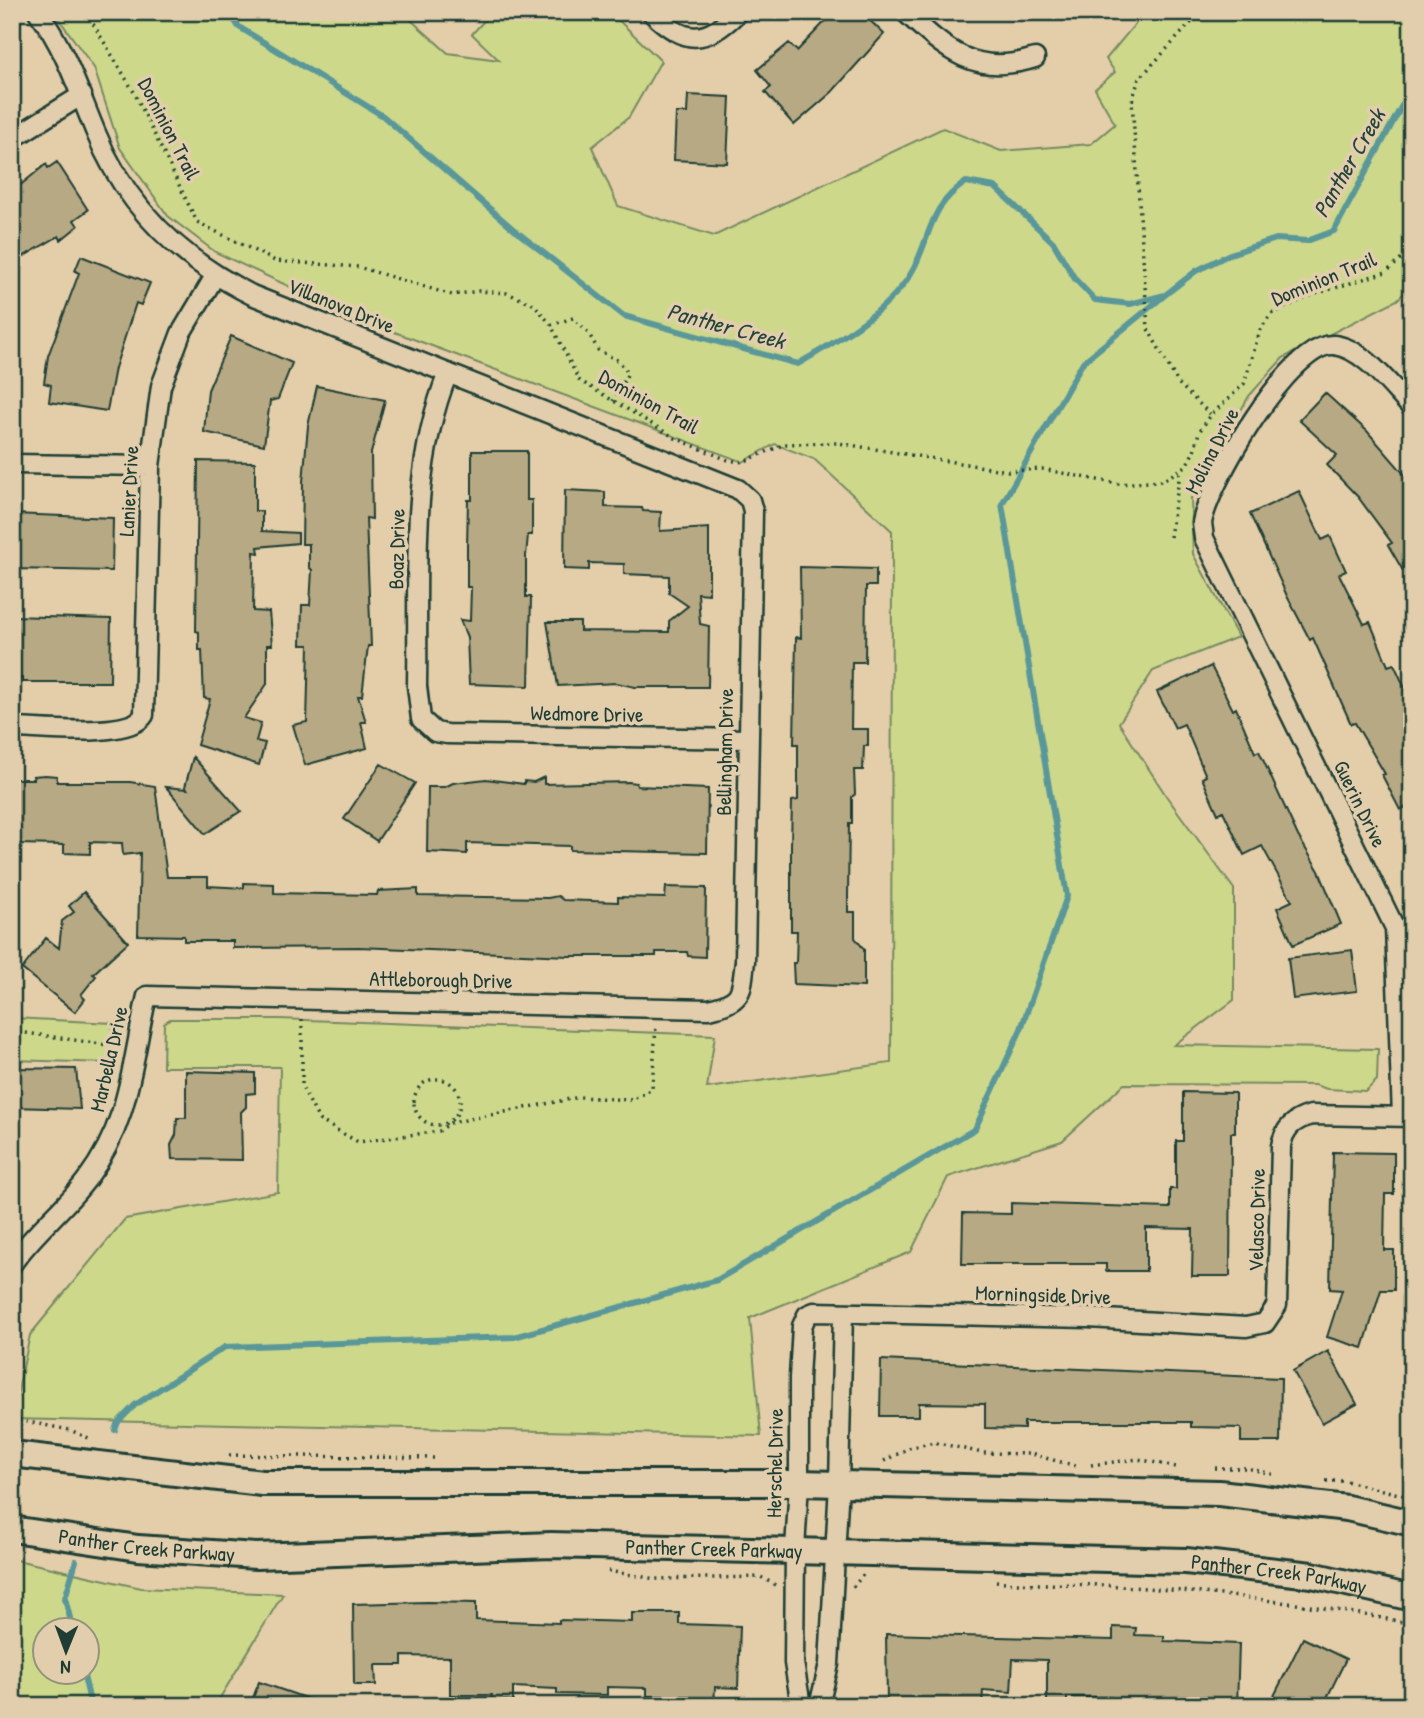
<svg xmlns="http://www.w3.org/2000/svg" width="1424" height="1718" font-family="'Patrick Hand',sans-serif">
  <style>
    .green { fill: #cdd88b; stroke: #768a60; stroke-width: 2; fill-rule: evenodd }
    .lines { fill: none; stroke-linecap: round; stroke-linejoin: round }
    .stream { stroke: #5a9799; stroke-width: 6 }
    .building { fill: #b7a983; stroke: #1f3d34; stroke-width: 2 }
    .lane-casing { stroke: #1f3d34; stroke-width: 14 }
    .street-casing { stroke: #1f3d34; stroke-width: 23 }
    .secondary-casing { stroke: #1f3d34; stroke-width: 30 }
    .path { stroke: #1f3d34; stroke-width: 3.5; stroke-dasharray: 2 5; stroke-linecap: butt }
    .lane { stroke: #e2ceac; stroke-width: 9 }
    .street { stroke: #e2ceac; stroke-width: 18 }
    .secondary { stroke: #e2ceac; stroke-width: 24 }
    .labels { text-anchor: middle; stroke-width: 7; stroke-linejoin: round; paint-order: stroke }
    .street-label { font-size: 21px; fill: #1f3d34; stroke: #e2ceac }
    .water-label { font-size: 23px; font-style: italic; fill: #24443c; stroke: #e2ceac }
  </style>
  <rect width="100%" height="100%" fill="#e4cea9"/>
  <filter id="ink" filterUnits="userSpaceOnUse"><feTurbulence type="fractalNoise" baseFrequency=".0143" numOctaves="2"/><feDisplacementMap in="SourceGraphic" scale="14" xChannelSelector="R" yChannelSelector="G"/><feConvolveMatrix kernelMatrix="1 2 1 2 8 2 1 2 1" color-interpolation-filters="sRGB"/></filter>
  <g filter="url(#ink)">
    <!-- green -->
    <path class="green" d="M54 12H402L448 53 499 60 472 34 492 12H610L661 61 629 117 592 147 618 206 714 236 943 128 1001 151 1091 144 1115 124 1095 89 1115 72 1106 59 1145 12H1412V285L1397 300 1283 358 1249 396 1191 498 1193 554 1238 637 1153 671 1119 723 1167 797 1234 889V1000L1174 1045 1378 1049 1377 1080 1366 1091 1327 1089 1315 1085 1124 1084 1062 1141 948 1177 911 1252 750 1318 761 1436 12 1419 30 1335 125 1219 278 1192 280 1067H163L164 1023 170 1019H279L715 1035 707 1088 891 1063 892 531 814 459 775 444 743 462 357 318 215 252 168 216 120 148 94 68Z
      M12 1018 113 1023 109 1063 12 1060Z
      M12 1559 141 1588 283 1594 215 1706H12ZM88 1630V1672H46V1630Z"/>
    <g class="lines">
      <!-- stream -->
      <path class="stream" d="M229 12 239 27 383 116 512 228 624 316 798 364C837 341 893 309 914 268 932 232 929 207 966 182L995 187 1053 242 1075 279 1095 300 1130 304 1165 295 1196 271 1230 254 1276 239 1307 241 1334 231 1412 87
        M115 1430 118 1422 135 1405 225 1347 514 1337 717 1280 975 1129 1021 1029 1067 896 1002 504 1083 362 1165 295
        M73 1630 65 1598 76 1561
        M83 1672 91 1706"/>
    </g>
    <!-- building -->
    <path class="building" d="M834 12H861L884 34 832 92 794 125 765 92 771 87 757 70 789 43 797 51Z
      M688 95 730 97 727 163 674 160 676 113H687Z
      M57 162 88 210 74 220 78 226 61 240 59 236 12 263V192L46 164 48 168Z
      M81 256 150 283 141 305 136 303 115 368 107 411 49 402 51 385 44 383 48 356 79 273 75 271Z
      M231 336 292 363 278 399 270 401 264 445 204 432 208 390Z
      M317 386 385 400 371 453 372 519 366 518 371 646H368L362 696H358L366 722H361L367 748 305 765 293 725 307 722 309 645H301L302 605H310L312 570 309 567V544H302L303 482 308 426Z
      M1325 393 1367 431 1412 483V586L1388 545 1392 543 1358 497 1327 465 1337 455 1299 420Z
      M472 451H527V500H532V535H528L526 556V597H531L529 686 469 684 467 637 460 620 470 621 471 587H467V547L468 500H472Z
      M198 461 255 462V511H262V531L298 533V543L258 547 259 553 254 552 253 611 269 612 272 645H267V684L244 718 261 723 256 741 265 743 259 765 197 745 210 699 204 698 202 650H199V632L196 631Z
      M565 490 605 492V507L642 508 643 511 661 512 660 531 709 528V594L698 593 700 624 709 626 708 687H635L617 683 558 686 547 622H580V631L669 632V621L688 606 669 593V576L624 574V564L589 563V570L564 569Z
      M1299 491 1322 540 1330 536 1346 571 1339 574 1364 624 1370 622 1388 666 1394 664 1410 699 1405 701 1412 713V804L1400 810 1382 775 1385 774 1355 723 1351 724 1313 638 1310 640 1287 596 1250 514Z
      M12 514 113 518 112 571 12 569Z
      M800 567 876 569V586H866L865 662H852L851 729H868V746H864L863 770H854L855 794 852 797V823H849L848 895V912H855V938L864 949V987L794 984 793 963H796L797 931H791V845L792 801 798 800V744H794L796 637 801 638Z
      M12 616 111 619 110 682H22V678H12Z
      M1211 666 1233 710 1236 708 1255 753 1259 751 1298 836 1319 871 1341 924 1293 945 1277 908 1292 901 1262 846 1244 855 1223 811 1218 814 1202 778 1206 776 1184 724 1175 728 1157 692Z
      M193 757 241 811 205 834 166 787 187 789 185 787Z
      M381 764 415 783 377 841 344 819Z
      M45 775 57 776V782H130L155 786 167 877H208V886L244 888V883L274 884V893L324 894 377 895 378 891 418 889V896L548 898 558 896 563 900 618 902V897L665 898 666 887 706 888 705 957 688 956 687 952H656V956H568L359 947 233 948V941H184V936L138 935 140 853 123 855 122 843 90 842V854L64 853V845L15 844V779H34L33 776Z
      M544 777V784L629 782 636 783 637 786 708 789 707 853 570 850V846L467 843V854L427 852 428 787H445L453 783 486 779 524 784V781L534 782Z
      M84 892 128 942 93 974 96 976 81 995 85 999 75 1012 22 969 46 938 59 948 62 921 74 912 69 906Z
      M1352 950 1357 991 1293 999 1288 958Z
      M12 1068 76 1069 80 1109 12 1107Z
      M186 1071 255 1073V1093L246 1094V1107L241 1112 242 1160 172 1159 171 1145 176 1135 177 1118H186Z
      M1183 1092 1235 1093V1133H1231L1230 1276H1192L1193 1229 1146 1228V1271H1106V1264H962L963 1213 1011 1214V1203L1170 1208V1189H1176V1141H1183Z
      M1333 1152 1394 1153V1194H1385L1384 1250H1394V1290H1381L1363 1348 1327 1337 1342 1290 1330 1289Z
      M1328 1351 1357 1404 1322 1423 1293 1371Z
      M881 1360 1281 1378 1280 1442H1241V1428L1191 1427V1422H1024V1429L985 1428V1404L919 1403V1416H880Z
      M427 1602 476 1603V1620L559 1623V1620L632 1622V1613H679V1624L740 1626 738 1688 715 1687 714 1706H689V1696H647V1688L607 1687V1695L557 1694V1689L513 1687V1701L491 1700 492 1695H450V1657L402 1656V1665H375L376 1685H354L353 1604Z
      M1113 1627 1136 1628 1135 1635 1164 1636V1641L1239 1644 1237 1706H1110V1697H1067V1706H1047V1660L1013 1659 1011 1692 983 1690 982 1706H961L962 1702H887L886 1634 1113 1640Z
      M1303 1638 1346 1659 1323 1706H1269Z
      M259 1682 320 1703V1706H250Z"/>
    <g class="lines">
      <defs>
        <path id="lane" d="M920 26 932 12"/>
        <path id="street" d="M651 12C684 44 705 46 738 12
          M905 12C947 51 975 77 1035 58
          M12 139 82 95
          M448 373C408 471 419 582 417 686L421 719 435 732 447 734 747 739
          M12 464 150 466
          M12 728C40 728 130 739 144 715L150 466 161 386 181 333 215 276
          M1402 1117 1395 928 1204 538 1202 523C1208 485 1291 341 1334 345 1364 348 1392 388 1412 408
          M12 1264C34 1232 65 1209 87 1179 131 1120 131 1064 147 996L709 1009C744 1001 741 993 745 961L753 511 750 500 738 489 252 295C182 260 126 207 96 133 78 90 66 50 38 12
          M801 1706 794 1663 795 1549 799 1483V1378L802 1326 807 1315 814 1312 1088 1318 1246 1327 1265 1323 1277 1305 1281 1146C1284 1128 1294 1120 1311 1115L1412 1117
          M819 1706 829 1664 839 1484 843 1313"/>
        <g id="secondary">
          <path d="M12 1454 262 1483H799L1219 1493 1347 1508 1412 1523"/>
          <path id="s1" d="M12 1529 138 1548 256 1556 551 1545 1186 1561 1312 1575 1412 1598"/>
        </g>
      </defs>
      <!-- lane casing -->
      <use href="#lane" class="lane-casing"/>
      <!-- street casing -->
      <use href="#street" class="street-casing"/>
      <!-- secondary casing -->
      <use href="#secondary" class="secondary-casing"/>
      <!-- path -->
      <path class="path" d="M86 12 134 92 197 222 275 261 358 267 452 295 479 291 507 293 535 305 551 325 579 380 675 438 728 460 743 462 785 444 838 443 1008 471 1042 469 1118 484 1162 481 1186 466 1194 451 1199 432 1211 415 1244 384 1260 330 1271 314 1312 295 1386 272 1404 257 1412 245
        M1201 12 1139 79 1132 101 1148 329 1178 383 1210 414
        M551 325 573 318 589 334 598 350 619 361 628 373 613 401
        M1170 537 1180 473
        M302 1019V1087L319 1120 358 1142 439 1131 450 1123 580 1097 632 1100 652 1089 656 1025
        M12 1031 115 1046
        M414 1102a23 23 0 1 1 46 0a23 23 0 1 1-46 0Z
        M12 1419 70 1430 91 1439
        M229 1455 435 1458
        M884 1461 909 1448 934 1442 982 1453 1030 1454 1076 1466
        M1091 1465 1138 1459 1176 1467
        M1215 1468H1246L1277 1475
        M1326 1481H1346L1411 1497
        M608 1571 656 1579 761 1577 775 1585
        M996 1581C1037 1586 1078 1583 1119 1586 1217 1593 1316 1604 1412 1624
        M853 1587 863 1575"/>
      <!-- lane -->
      <use href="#lane" class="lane"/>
      <!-- street -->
      <use href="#street" class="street"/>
      <!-- secondary -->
      <use href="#secondary" class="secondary"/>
    </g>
  </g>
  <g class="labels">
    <!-- street labels -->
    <g class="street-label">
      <text transform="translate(169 129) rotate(63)" y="7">Dominion Trail</text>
      <text transform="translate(1324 279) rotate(-22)" y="7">Dominion Trail</text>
      <text transform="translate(341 306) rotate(22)" y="7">Villanova Drive</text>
      <text transform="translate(649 402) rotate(29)" y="7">Dominion Trail</text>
      <text transform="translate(1212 451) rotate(-63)" y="7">Molina Drive</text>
      <text transform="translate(129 491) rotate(-87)" y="7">Lanier Drive</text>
      <text transform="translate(397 549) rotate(-89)" y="7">Boaz Drive</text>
      <text transform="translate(587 714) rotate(1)" y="7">Wedmore Drive</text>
      <text transform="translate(725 752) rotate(-89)" y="7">Bellingham Drive</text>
      <text transform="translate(1360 804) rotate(64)" y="7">Guerin Drive</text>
      <text transform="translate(441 980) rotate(1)" y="7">Attleborough Drive</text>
      <text transform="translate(109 1059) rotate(-77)" y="7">Marbella Drive</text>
      <text transform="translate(1257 1220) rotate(-89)" y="7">Velasco Drive</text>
      <text transform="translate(1043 1295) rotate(2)" y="7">Morningside Drive</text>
      <text transform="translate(775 1463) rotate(-89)" y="7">Herschel Drive</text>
      <text dy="7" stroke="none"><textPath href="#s1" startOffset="136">Panther Creek Parkway</textPath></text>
      <text dy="7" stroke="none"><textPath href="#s1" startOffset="704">Panther Creek Parkway</textPath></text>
      <text dy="7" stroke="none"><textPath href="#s1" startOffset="1270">Panther Creek Parkway</textPath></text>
    </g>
    <!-- water labels -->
    <g class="water-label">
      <text transform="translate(1349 163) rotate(-60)" y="8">Panther Creek</text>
      <text transform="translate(726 326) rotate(15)" y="8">Panther Creek</text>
    </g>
  </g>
  <!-- margin -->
  <rect width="1424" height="1718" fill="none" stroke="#e2ceac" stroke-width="42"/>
  <rect x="21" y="21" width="1382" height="1676" fill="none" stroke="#1f3d34" stroke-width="2.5" filter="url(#ink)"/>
  <!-- north arrow -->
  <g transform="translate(66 1651) rotate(181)"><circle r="33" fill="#e2ceac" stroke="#94947c" stroke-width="2"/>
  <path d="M0-5L12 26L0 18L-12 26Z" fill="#1f3d34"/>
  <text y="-10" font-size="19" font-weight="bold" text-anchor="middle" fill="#1f3d34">N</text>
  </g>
</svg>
